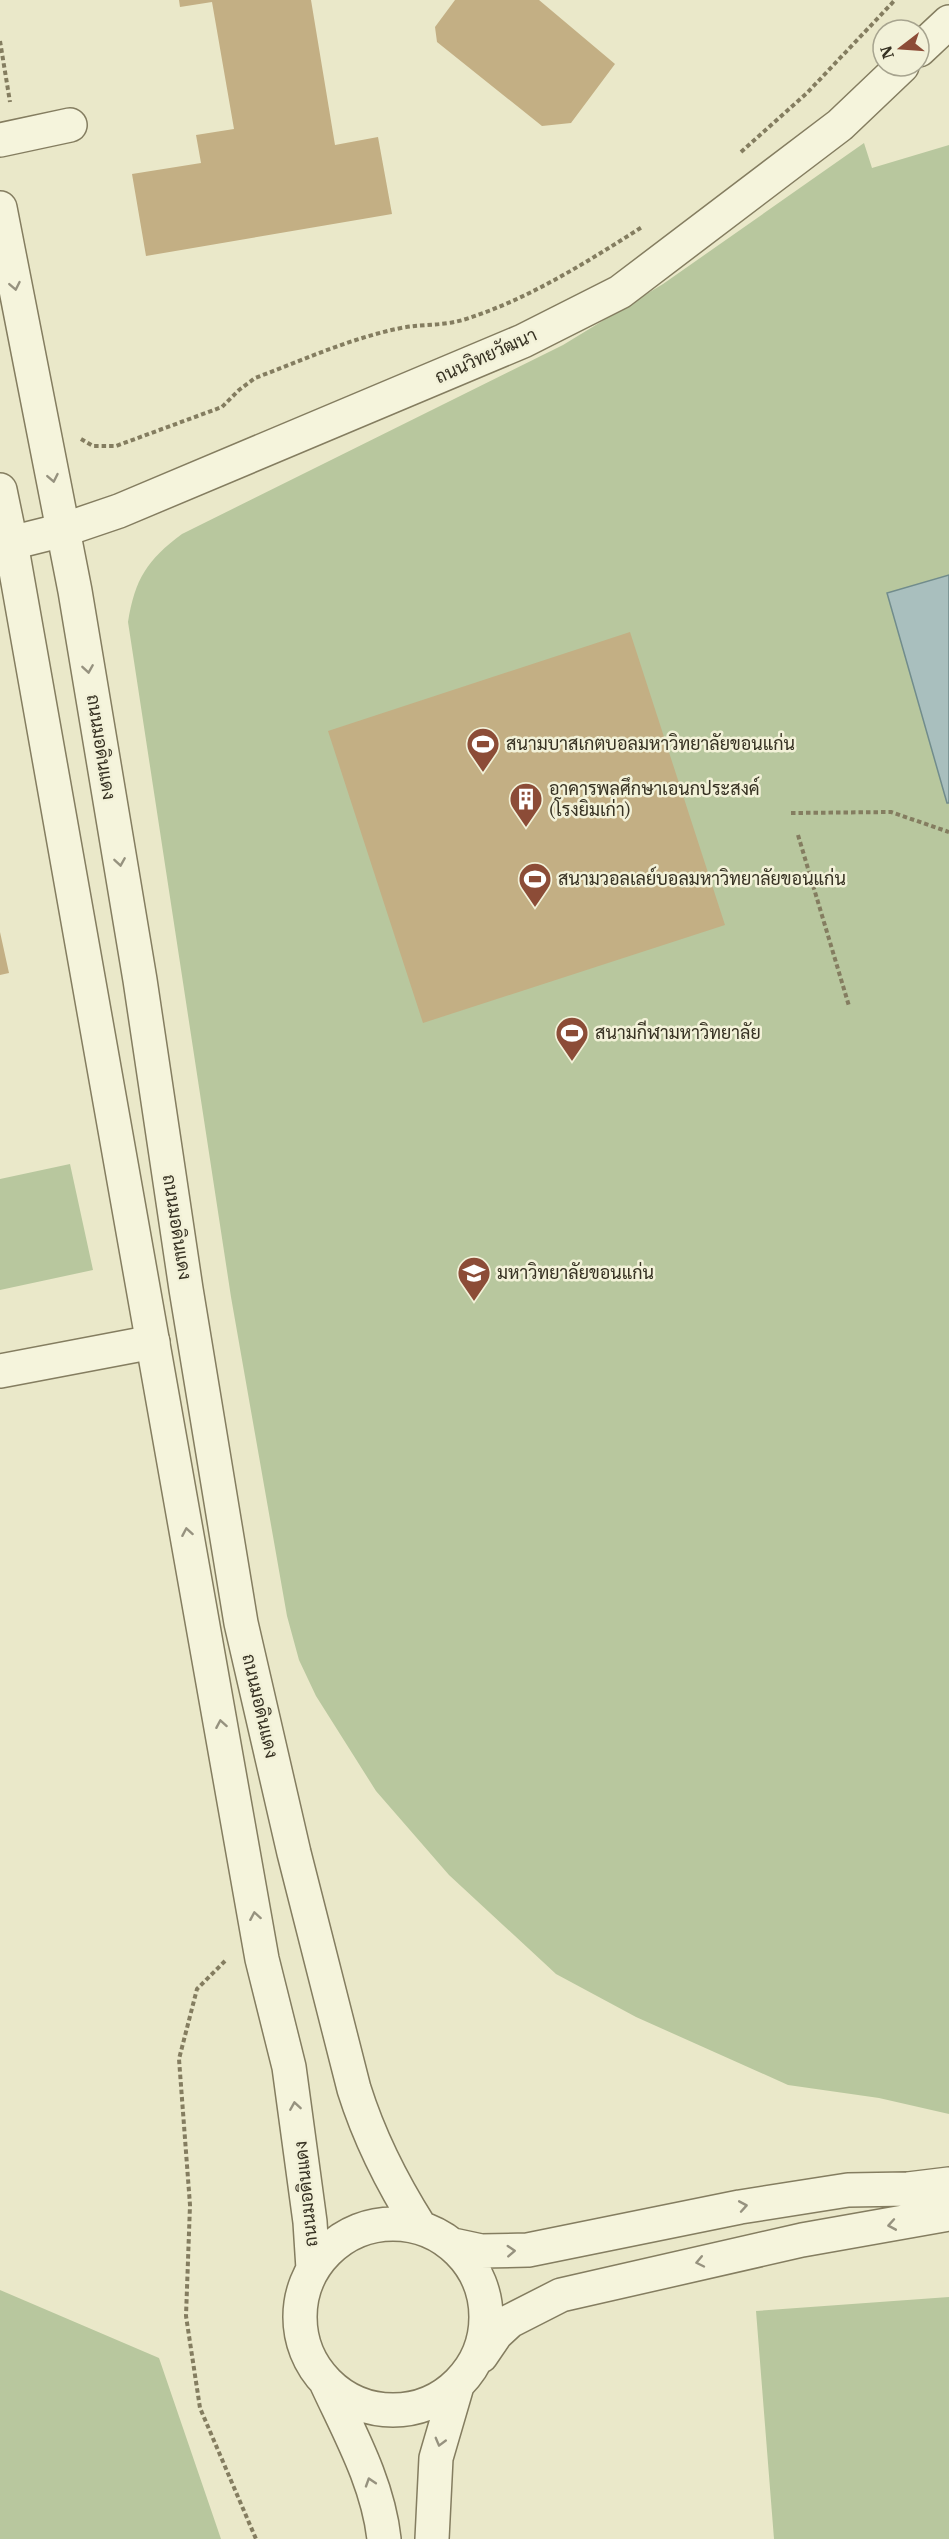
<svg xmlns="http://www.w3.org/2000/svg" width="949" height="2539" font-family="'IBM Plex Serif',Sarabun,serif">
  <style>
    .green { fill: #b8c79e }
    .water { fill: #a9bfbe; stroke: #718c8c; stroke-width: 1.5 }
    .building { fill: #c3af84 }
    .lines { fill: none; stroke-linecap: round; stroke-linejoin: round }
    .minor-casing { stroke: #847d60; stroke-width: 36 }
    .tertiary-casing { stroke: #847d60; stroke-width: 36 }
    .path { stroke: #847d60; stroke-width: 4; stroke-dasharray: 4.5 3; stroke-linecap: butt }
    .minor { stroke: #f5f4dc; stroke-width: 33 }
    .tertiary { stroke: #f5f4dc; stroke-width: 33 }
    .oneway { stroke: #96927f }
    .labels { text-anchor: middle; stroke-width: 5; stroke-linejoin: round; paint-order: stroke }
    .street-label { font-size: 18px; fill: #363122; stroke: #f2f1d8 }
    .poi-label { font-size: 18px; fill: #363122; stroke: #f2f1d8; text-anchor: start }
  </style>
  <rect width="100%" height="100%" fill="#eae8c9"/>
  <!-- green -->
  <path class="green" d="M864 143 872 168 949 145V2114L879 2098 788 2085 636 2017 556 1974 449 1875 376 1791 316 1696 299 1660 287 1616 231 1297 128 622C135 579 147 560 182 534L563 345 663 284Z
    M70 1164 93 1270 0 1290V1179Z
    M0 2290 159 2358 221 2539H0Z
    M949 2297V2539H774L756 2311Z"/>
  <!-- water -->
  <path class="water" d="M949 575V803H947L887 593Z"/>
  <!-- building -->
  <path class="building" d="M179 0H311L335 145 378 137 392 214 146 256 132 174 201 163 196 135 234 129 212 2 180 7Z
    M455 0H539L615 64 571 123 542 126 437 42 435 27Z
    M630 632 725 925 423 1023 328 731Z
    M0 932 9 973 0 975Z"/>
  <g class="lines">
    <defs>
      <path id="minor" d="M919 50 949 22
        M0 140 70 125
        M11 543 63 530 119 511 523 341 620 292 840 125 902 66
        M0 1371 153 1342"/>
      <path id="tertiary" d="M0 208 75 591 140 980 186 1289 241 1623 294 1853 354 2089C370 2140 392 2183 420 2227
        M0 490 11 543 262 1959 289 2067 310 2222 313 2269
        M300 2317a93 93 0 1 1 186 0a93 93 0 1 1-186 0Z
        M453 2245 481 2251 528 2250 740 2207 848 2190 908 2189 949 2184
        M481 2356 496 2334 510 2321 561 2295 802 2240 949 2214
        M326 2382C349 2432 378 2483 384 2539
        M432 2539 436 2458 457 2386"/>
    </defs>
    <!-- minor casing -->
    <use href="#minor" class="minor-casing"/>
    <!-- tertiary casing -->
    <use href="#tertiary" class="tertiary-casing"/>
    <!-- path -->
    <path class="path" d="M0 41 10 102
      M741 152 807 93 895 0
      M81 439 93 446H116L222 407 239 390 255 378C303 360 351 338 401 328 426 323 443 327 469 318 530 298 587 262 642 227
      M791 813 891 812 949 832
      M798 835 849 1006
      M225 1961 197 1989 179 2059 190 2205 186 2316 200 2408 256 2539"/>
    <!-- minor -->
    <use href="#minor" class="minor"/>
    <!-- tertiary -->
    <use href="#tertiary" class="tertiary"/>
  </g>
  <!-- one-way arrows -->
  <defs><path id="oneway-chevron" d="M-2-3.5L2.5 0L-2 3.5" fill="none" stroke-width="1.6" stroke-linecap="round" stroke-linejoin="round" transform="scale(1.5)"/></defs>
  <g class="oneway">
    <use href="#oneway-chevron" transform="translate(15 286) rotate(79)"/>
    <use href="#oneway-chevron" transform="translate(53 478) rotate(79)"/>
    <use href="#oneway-chevron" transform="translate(88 669) rotate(81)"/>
    <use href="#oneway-chevron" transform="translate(120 862) rotate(81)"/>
    <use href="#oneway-chevron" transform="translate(187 1532) rotate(-100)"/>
    <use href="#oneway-chevron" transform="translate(221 1724) rotate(-100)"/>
    <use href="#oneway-chevron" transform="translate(255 1916) rotate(-100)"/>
    <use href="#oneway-chevron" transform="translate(295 2106) rotate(-99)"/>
    <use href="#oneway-chevron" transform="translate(743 2206) rotate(-10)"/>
    <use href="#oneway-chevron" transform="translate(892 2225) rotate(170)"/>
    <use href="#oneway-chevron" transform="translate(511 2251) rotate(-3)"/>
    <use href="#oneway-chevron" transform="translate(700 2262) rotate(168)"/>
    <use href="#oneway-chevron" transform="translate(440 2442) rotate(105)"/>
    <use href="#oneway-chevron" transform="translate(370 2482) rotate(-108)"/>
  </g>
  <!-- icons -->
  <defs>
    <symbol id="stadium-pin" viewBox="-11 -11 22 30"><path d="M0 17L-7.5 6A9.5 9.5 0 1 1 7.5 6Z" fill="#8c4c37" stroke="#f2f1d8"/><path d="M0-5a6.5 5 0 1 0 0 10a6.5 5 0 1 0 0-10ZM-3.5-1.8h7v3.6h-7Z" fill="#fff"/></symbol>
    <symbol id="building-pin" viewBox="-11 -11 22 30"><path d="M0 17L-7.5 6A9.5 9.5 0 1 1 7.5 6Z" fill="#8c4c37" stroke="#f2f1d8"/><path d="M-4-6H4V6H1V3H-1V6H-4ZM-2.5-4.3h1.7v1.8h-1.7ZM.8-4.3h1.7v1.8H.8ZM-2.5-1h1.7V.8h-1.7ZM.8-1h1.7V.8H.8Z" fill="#fff"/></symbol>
    <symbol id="university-pin" viewBox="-11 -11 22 30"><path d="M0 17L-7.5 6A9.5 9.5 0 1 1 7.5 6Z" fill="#8c4c37" stroke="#f2f1d8"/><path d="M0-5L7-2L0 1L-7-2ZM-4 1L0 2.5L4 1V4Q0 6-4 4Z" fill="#fff"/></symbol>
  </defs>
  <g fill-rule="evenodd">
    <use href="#stadium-pin" x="464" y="725" width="38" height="52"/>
    <use href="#building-pin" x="507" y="780" width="38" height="52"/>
    <use href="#stadium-pin" x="516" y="860" width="38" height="52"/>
    <use href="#stadium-pin" x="553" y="1014" width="38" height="52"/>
    <use href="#university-pin" x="455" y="1254" width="38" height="52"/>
  </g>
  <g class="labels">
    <!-- street labels -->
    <g class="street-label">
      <text transform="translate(486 356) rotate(-24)" y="6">ถนนวิทยวัฒนา</text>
      <text transform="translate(101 747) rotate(81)" y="6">ถนนมอดินแดง</text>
      <text transform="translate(177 1227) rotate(81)" y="6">ถนนมอดินแดง</text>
      <text transform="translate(260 1706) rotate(77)" y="6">ถนนมอดินแดง</text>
      <text transform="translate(306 2194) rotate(-96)" y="6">ถนนมอดินแดง</text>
    </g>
    <!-- poi labels -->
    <g class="poi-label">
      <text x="506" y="750">สนามบาสเกตบอลมหาวิทยาลัยขอนแก่น</text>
      <text x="549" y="795">อาคารพลศึกษาเอนกประสงค์<tspan x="549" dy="21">(โรงยิมเก่า)</tspan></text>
      <text x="558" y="885">สนามวอลเลย์บอลมหาวิทยาลัยขอนแก่น</text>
      <text x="595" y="1039">สนามกีฬามหาวิทยาลัย</text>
      <text x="497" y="1279">มหาวิทยาลัยขอนแก่น</text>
    </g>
  </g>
  <!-- north arrow -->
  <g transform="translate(901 48) rotate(253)"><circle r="28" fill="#f2f1d8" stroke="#a7a48f" stroke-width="1.5"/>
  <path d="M0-4.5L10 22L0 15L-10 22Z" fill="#8c4c37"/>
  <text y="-9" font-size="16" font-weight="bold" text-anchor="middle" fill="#363122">N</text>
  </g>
</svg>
